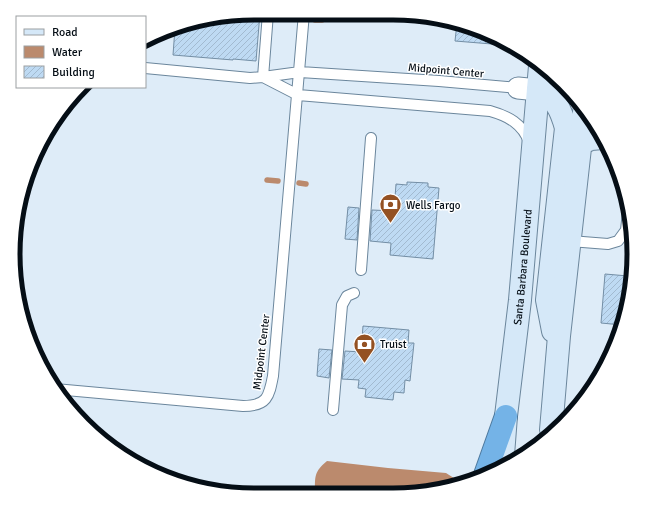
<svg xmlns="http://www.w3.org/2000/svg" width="647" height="508" font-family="Signika,sans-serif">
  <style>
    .built { fill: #deecf8 }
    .water { fill: #bb8a6d }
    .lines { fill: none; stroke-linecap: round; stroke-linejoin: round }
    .stream { stroke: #bb8a6d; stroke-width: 5.5 }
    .building { fill: url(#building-hatch); stroke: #738ea5 }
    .lane-casing { stroke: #6b869c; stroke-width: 12 }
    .street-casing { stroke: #6b869c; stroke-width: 23 }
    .secondary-casing { stroke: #6b869c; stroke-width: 24 }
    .highway-casing { stroke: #4d799e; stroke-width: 24 }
    .lane { stroke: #fff; stroke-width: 10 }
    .street { stroke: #fff; stroke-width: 21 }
    .secondary { stroke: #d5e8f8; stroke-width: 22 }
    .highway { stroke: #74b3e7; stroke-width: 22 }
    .labels { text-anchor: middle; stroke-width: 3; stroke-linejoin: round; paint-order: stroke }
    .street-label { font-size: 11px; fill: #050e16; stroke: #fff }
    .poi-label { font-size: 11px; fill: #050e16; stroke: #fff; text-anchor: start }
    .rim { fill: none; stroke: #050e16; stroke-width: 5 }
  </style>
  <defs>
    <pattern id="building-hatch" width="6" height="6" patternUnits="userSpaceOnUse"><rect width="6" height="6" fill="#bedaf3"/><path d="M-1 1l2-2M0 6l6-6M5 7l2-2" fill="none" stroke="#a2bad0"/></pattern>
  </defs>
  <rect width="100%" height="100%" fill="#f0f5fa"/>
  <!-- built -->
  <path class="built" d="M254 13 409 14 471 26 552 73 602 134 632 223 626 317 584 401 513 463 456 487 409 494 207 490 120 454 73 413 45 374 21 316 13 254 21 191 45 133 81 87H145V41L192 21Z"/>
  <!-- water -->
  <path class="water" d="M327 461 388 468 446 473 457 480 460 485 456 487 409 494 315 493C315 476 314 472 327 461Z"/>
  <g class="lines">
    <!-- stream -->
    <path class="stream" d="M315 20H322
      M267 180 278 181
      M299 183 306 184"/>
  </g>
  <!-- building -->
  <path class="building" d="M254 13H260L256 61 233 59V60L173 55 175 28 192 21Z
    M457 23 471 26 504 45 455 41Z
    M407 182 428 183V187L439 188 433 259 390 255 391 243 370 241 372 210 394 211 396 184 407 185Z
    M348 207 359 208 357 240 345 239Z
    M605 274 628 276 626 317 622 325 601 323Z
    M363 326 409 330 408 343H414L410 381 405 380 404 393 394 392 393 400 365 397 366 389 358 388 359 380 342 379 345 351 361 352Z
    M319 349 332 350 329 378 317 376Z"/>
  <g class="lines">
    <defs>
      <path id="lane" d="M145 68 250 78 263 77 300 72 439 81 518 88
        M263 77 298 95 490 111C508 116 523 124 529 142
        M263 77 268 13
        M570 241 608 244 618 241 626 230 628 212
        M361 270 371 138
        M55 389 243 406C267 406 269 397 273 376L304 13
        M333 410 342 305 347 296 354 293"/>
      <path id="street" d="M518 88 538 90"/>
      <g id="secondary">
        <path d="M538 90C556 98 561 110 566 128L547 300 553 331"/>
        <path d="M581 143 591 139 603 138"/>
        <path d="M551 430 559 336 584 112"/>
        <path id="s1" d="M502 468 506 416 520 300 540 66"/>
      </g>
      <path id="highway" d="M485 475 506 416"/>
    </defs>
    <!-- lane casing -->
    <use href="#lane" class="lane-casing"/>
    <!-- street casing -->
    <use href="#street" class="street-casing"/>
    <!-- secondary casing -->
    <use href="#secondary" class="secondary-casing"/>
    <!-- highway casing -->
    <use href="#highway" class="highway-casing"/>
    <!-- lane -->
    <use href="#lane" class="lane"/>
    <!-- street -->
    <use href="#street" class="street"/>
    <!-- secondary -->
    <use href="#secondary" class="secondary"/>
    <!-- highway -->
    <use href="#highway" class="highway"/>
  </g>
  <!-- icons -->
  <defs>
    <symbol id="bank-pin" viewBox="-11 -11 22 30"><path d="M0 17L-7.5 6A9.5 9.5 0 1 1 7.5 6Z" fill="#945122" stroke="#fff"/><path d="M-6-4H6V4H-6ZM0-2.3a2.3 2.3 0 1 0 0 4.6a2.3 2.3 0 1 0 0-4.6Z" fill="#fff"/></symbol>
  </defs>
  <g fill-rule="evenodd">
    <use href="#bank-pin" x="378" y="192" width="25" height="34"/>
    <use href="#bank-pin" x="352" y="332" width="25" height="34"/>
  </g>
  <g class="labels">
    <!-- street labels -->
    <g class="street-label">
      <text transform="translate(446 70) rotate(5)" y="4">Midpoint Center</text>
      <text dy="4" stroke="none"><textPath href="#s1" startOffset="202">Santa Barbara Boulevard</textPath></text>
      <text transform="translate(261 352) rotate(-83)" y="4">Midpoint Center</text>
    </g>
    <!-- poi labels -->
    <g class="poi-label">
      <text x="406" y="209">Wells Fargo</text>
      <text x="380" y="348">Truist</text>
    </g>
  </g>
  <!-- crop -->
  <path d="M0 0H647V508H0ZM254 20H393A234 234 0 0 1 627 254V254A234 234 0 0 1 393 488H254A234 234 0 0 1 20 254V254A234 234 0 0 1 254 20Z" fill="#fff" fill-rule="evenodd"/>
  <path class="rim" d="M254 20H393A234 234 0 0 1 627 254V254A234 234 0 0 1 393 488H254A234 234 0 0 1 20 254V254A234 234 0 0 1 254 20Z"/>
  <!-- legend -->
  <rect x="16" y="16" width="130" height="72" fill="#ffffff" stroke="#9b9fa2"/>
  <rect x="24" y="29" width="20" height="6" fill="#d5e8f8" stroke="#9b9fa2"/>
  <text x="52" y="36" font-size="12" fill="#050e16">Road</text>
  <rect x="24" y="46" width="20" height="12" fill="#bb8a6d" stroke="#9b9fa2"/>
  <text x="52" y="56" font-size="12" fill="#050e16">Water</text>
  <rect x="24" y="66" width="20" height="12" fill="url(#building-hatch)" stroke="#9b9fa2"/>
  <text x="52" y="76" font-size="12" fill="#050e16">Building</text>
</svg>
